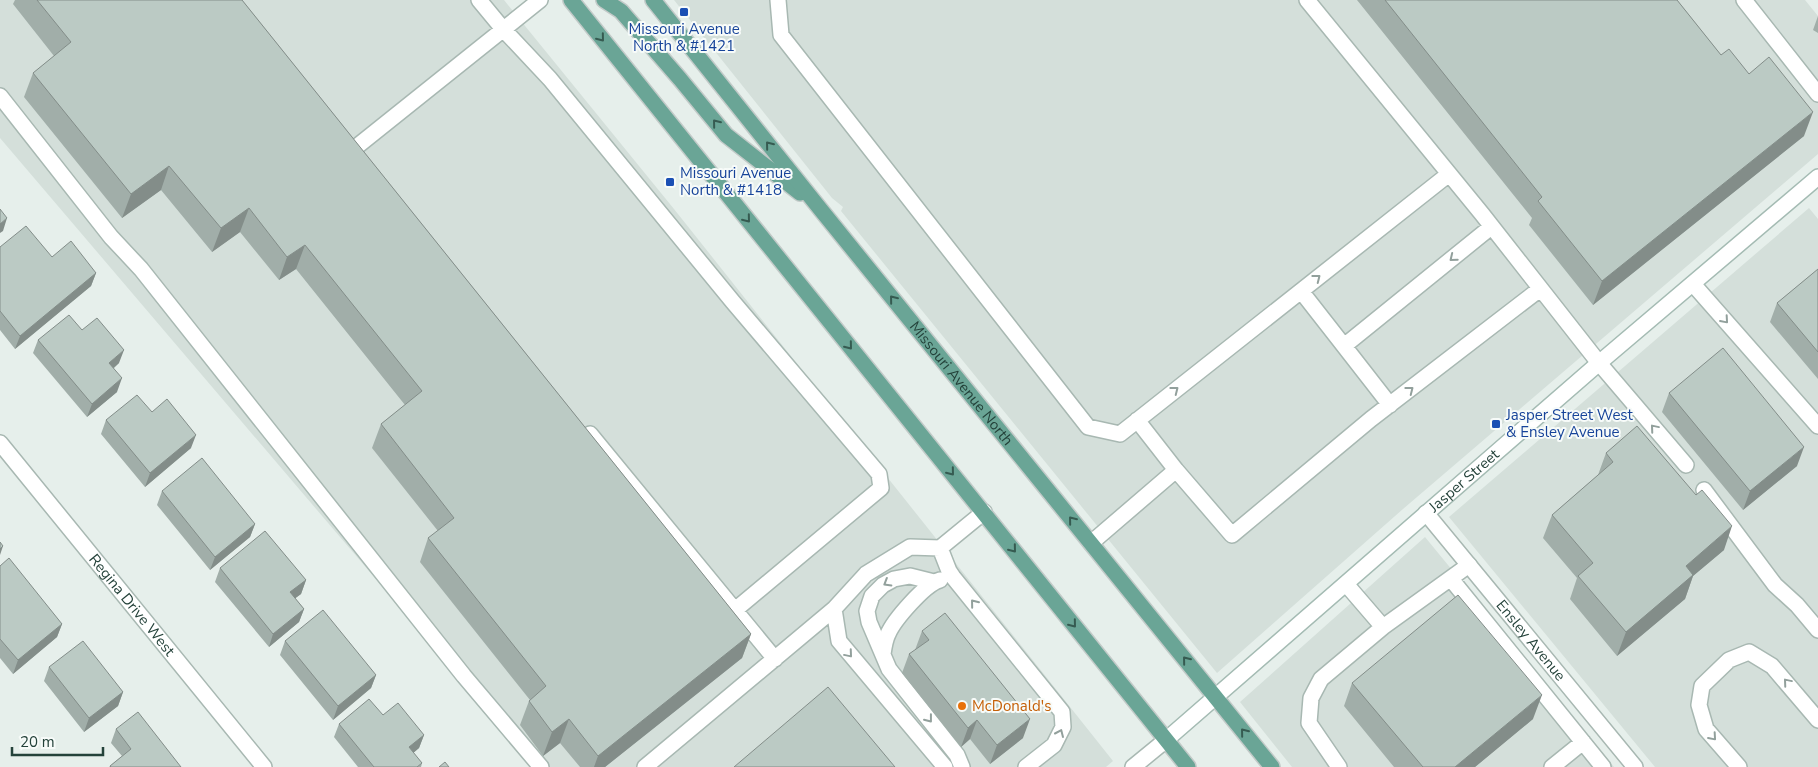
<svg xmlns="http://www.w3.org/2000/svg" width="1818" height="767" font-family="'Nunito Sans',sans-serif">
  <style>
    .built { fill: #d4dfda }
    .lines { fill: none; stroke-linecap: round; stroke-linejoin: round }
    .lane-casing { stroke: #a8b8b2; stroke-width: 18 }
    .street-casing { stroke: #a8b8b2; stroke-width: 18 }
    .secondary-casing { stroke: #a4bbb3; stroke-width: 18 }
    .primary-casing { stroke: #c2cac8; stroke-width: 18 }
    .lane { stroke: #fff; stroke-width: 15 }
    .street { stroke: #fff; stroke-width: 15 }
    .secondary { stroke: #fff; stroke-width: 15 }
    .primary { stroke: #6aa596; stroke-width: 15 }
    .wall { fill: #a1aea9 }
    .shaded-wall { fill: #838d89 }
    .building { fill: #bbcac4; stroke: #838d89 }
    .oneway { stroke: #365b51 }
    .oneway2 { stroke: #92a09c }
    .transit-dot { fill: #1a4fb4; stroke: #f7fbf9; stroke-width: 2 }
    .food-dot { fill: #e8710a; stroke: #f7fbf9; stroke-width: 2 }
    .labels { text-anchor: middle; stroke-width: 4; stroke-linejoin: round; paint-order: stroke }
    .transit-label { font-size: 15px; fill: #164399; stroke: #f7fbf9; text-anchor: start }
    .street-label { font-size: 15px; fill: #24423a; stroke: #f7fbf9 }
    .food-label { font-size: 15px; fill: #c56008; stroke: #f7fbf9; text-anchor: start }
  </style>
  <rect width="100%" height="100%" fill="#e6efeb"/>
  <!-- built -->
  <path class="built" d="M0 0H504L674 209 1113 761 1106 767H536L0 138Z
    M674 0H1805L1818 16V154L1403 509 1217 673 841 211 843 207 832 198Z
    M1809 208 1818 219V767H1655L1449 517Z
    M1425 537 1614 767H1292L1240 702Z"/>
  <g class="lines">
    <defs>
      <path id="lane" d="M479 0 503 29 550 79 733 302 879 474 881 488 735 610
        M778 0 781 35 1088 427 1120 434 1449 174
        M1307 0 1482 214 1599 363 1686 465
        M1744 0 1818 94
        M0 96 111 237 141 269 464 676 541 767
        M355 148 540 0
        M1693 284 1818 426
        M1301 291 1344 346 1491 227
        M1344 346 1390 405
        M1137 420 1176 470 1232 535 1371 419 1540 289
        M590 434 775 659
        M1704 490 1775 585 1797 605 1818 630
        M1091 543 1176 470
        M940 548 949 571 953 577 1062 712 1063 727 1054 745 1026 767
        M1451 579 1603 767
        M934 582 910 576 894 579 883 585 872 596 867 611 869 622 889 669 957 755 962 767
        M834 609 839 641 945 767
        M1383 627 1469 565
        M883 654C884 647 885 640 888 634 894 620 925 584 940 580
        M645 767 834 609 866 574 910 547 940 548 984 512
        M1339 767 1309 723 1311 698 1321 679 1383 627 1346 584
        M1552 767 1583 742
        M1739 767 1706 729 1699 705 1702 686 1729 660 1749 652 1772 666 1818 720"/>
      <g id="street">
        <path id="s1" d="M0 443 264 767"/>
        <path id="s2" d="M1426 513 1635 767"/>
        <path d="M1133 767 1166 740"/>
      </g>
      <g id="secondary">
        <path id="s3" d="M1166 740 1599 363 1818 177"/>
      </g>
      <g id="primary">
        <path d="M571 0 1188 767"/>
        <path d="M604 0 621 11 680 79 726 135 800 193"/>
        <path id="s4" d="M653 0 821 210 1272 767"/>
      </g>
    </defs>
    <!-- lane casing -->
    <use href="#lane" class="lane-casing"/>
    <!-- street casing -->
    <use href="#street" class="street-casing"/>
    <!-- secondary casing -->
    <use href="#secondary" class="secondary-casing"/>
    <!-- primary casing -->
    <use href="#primary" class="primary-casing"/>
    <!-- lane -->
    <use href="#lane" class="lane"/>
    <!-- street -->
    <use href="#street" class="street"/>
    <!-- secondary -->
    <use href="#secondary" class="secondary"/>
    <!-- primary -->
    <use href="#primary" class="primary"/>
  </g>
  <!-- wall -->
  <path class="wall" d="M15 0H242L751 634 742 658 605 767H580L560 743 543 756 520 725 529 701 530 700 420 562 428 538 438 531 372 448 381 424 405 405 296 269 279 280 240 232 212 252 161 190 122 218 24 97 33 73 54 56 13 4Z
    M1357 0H1677L1721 55 1749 74 1804 136 1593 305 1529 225 1532 218Z
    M1818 16V33L1813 30Z
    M0 247 52 257 96 273 91 286 15 349 0 330Z
    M1818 269V379L1770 322 1777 303Z
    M82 330 119 363 114 368 117 392 87 417 33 353 38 340Z
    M1669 393 1797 466 1743 510 1662 412Z
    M152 412 191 448 145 487 101 434 106 420Z
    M1606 453 1724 550 1693 576 1685 599 1617 656 1570 599 1577 578 1543 538 1552 515 1598 475Z
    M162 491 255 524 250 537 210 570 157 505Z
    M0 566 62 624 57 637 13 674 0 658Z
    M220 568 306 580 301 594 295 598 304 609 299 622 269 647 215 582Z
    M922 631 1023 738 990 764 970 739 961 747 902 673 909 654 915 650Z
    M285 641 376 675 371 688 333 720 280 655Z
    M49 667 123 692 118 706 84 732 44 681Z
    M1352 683 1533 719 1475 767H1394L1344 706Z
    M383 715 424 735 419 748 413 753 422 763 421 767H358L334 737 339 724Z
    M116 729 181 767H109L110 766 122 756 111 743Z"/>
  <!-- shaded-wall -->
  <path class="shaded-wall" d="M1813 112 1804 136 1593 305 1602 281Z
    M169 166 161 190 122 218 131 194Z
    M249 208 240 232 212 252 221 228Z
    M7 218 3 231 0 233V224Z
    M305 245 296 269 279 280 287 257Z
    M96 273 91 286 15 349 20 336Z
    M124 350 119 363 104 376 109 363Z
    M122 378 117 392 87 417 92 404Z
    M196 435 191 448 145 487 150 473Z
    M1804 447 1797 466 1743 510 1750 491Z
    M255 524 250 537 210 570 215 557Z
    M1732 526 1724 550 1693 576 1685 599 1617 656 1626 632 1686 566Z
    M3 546 0 555V549Z
    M306 580 301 594 285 606 290 592Z
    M304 609 299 622 269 647 273 634Z
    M62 624 57 637 13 674 18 660Z
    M751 634 742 658 605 767H594L598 756Z
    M376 675 371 688 333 720 338 706Z
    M123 692 118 706 84 732 89 718Z
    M1542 695 1533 719 1475 767H1455Z
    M569 719 560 743 543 756 552 732Z
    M1030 719 1023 738 990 764 997 745Z
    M977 720 970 739 961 747 968 728Z
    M424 735 419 748 404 761 409 747Z"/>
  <!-- building -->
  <path class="building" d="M37 0H242L751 634 598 756 569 719 552 732 529 701 546 686 428 538 454 518 381 424 422 391 305 245 287 257 249 208 221 228 169 166 131 194 33 73 71 42Z
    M1385 0H1677L1721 55 1729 49 1749 74 1769 57 1813 112 1602 281 1538 201 1542 197Z
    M0 209 7 218 0 224Z
    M26 226 52 257 71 241 96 273 20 336 0 311V247Z
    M1818 269V352L1777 303Z
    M69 315 82 330 97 318 124 350 109 363 122 378 92 404 38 340Z
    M1723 348 1804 447 1750 491 1669 393Z
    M137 395 152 412 167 399 196 435 150 473 106 420Z
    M1637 426 1696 495 1702 490 1732 526 1686 566 1693 575 1626 632 1578 576 1593 563 1552 515 1613 462 1606 453Z
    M202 458 255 524 215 557 162 491Z
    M265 531 306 580 290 592 304 609 273 634 220 568Z
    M0 542 3 546 0 549Z
    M9 558 62 624 18 660 0 639V566Z
    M1458 595 1542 695 1455 767H1423L1352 683Z
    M323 610 376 675 338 706 285 641Z
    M945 613 1030 719 997 745 977 720 968 728 909 654 929 640 922 631Z
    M83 641 123 692 89 718 49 667Z
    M828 687 895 767H734Z
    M369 699 383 715 398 703 424 735 409 747 422 763 417 767H374L339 724Z
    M138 712 181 767H111L110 766 131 749 116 729Z
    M445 762 449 767H439Z"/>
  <!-- one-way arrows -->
  <defs><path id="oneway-chevron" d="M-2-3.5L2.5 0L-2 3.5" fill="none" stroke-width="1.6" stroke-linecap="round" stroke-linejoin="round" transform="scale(1.25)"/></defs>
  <g class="oneway">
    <use href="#oneway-chevron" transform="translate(601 38) rotate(51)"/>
    <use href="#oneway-chevron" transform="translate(716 123) rotate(-129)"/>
    <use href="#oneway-chevron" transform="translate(769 145) rotate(-129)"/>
    <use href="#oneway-chevron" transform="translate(747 219) rotate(51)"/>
    <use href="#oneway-chevron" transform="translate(893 299) rotate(-129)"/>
    <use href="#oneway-chevron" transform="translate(849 346) rotate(51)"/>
    <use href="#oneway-chevron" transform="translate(951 472) rotate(51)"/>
    <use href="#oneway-chevron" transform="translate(1072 520) rotate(-129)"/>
    <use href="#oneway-chevron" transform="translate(1013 549) rotate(51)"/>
    <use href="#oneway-chevron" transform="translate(1073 624) rotate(51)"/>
    <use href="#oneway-chevron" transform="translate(1186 660) rotate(-129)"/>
    <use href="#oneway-chevron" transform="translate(1244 732) rotate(-129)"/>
  </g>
  <g class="oneway2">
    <use href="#oneway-chevron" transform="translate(1453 258) rotate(141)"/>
    <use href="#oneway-chevron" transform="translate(1317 278) rotate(-38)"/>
    <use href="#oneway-chevron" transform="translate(1725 320) rotate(49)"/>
    <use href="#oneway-chevron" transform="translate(1175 390) rotate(-38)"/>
    <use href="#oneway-chevron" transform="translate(1410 390) rotate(-38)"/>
    <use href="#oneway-chevron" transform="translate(1654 428) rotate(-130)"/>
    <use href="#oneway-chevron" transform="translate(887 583) rotate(149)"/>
    <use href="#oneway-chevron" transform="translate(974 603) rotate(-129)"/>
    <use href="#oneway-chevron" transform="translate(849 654) rotate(50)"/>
    <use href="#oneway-chevron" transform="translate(1787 682) rotate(-130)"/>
    <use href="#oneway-chevron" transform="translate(929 719) rotate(52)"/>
    <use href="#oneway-chevron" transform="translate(1060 733) rotate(-66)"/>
    <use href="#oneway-chevron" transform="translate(1713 737) rotate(49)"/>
  </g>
  <!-- markers -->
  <g class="transit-dot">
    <rect x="679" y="7" width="10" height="10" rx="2.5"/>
    <rect x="665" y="177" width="10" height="10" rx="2.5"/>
    <rect x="1491" y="419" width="10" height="10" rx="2.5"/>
  </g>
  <circle class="food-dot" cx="962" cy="706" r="5"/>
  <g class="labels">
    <!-- transit labels -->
    <g class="transit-label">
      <text x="684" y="34" text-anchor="middle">Missouri Avenue<tspan x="684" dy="17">North &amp; #1421</tspan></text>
      <text x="680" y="178">Missouri Avenue<tspan x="680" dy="17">North &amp; #1418</tspan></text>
      <text x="1506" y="420">Jasper Street West<tspan x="1506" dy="17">&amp; Ensley Avenue</tspan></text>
    </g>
    <!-- street labels -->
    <g class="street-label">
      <text dy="5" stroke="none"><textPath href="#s4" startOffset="492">Missouri Avenue North</textPath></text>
      <text dy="5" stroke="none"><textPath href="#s3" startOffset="395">Jasper Street</textPath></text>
      <text dy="5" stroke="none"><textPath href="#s1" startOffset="209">Regina Drive West</textPath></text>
      <text dy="5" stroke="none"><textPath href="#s2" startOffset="165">Ensley Avenue</textPath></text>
    </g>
    <!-- food labels -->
    <g class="food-label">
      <text x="972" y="711">McDonald's</text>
    </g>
  </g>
  <!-- scale -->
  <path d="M12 747v8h91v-8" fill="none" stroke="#24423a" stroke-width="2.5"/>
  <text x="20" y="747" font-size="15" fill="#24423a" stroke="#f7fbf9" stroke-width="4" paint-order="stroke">20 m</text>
</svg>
